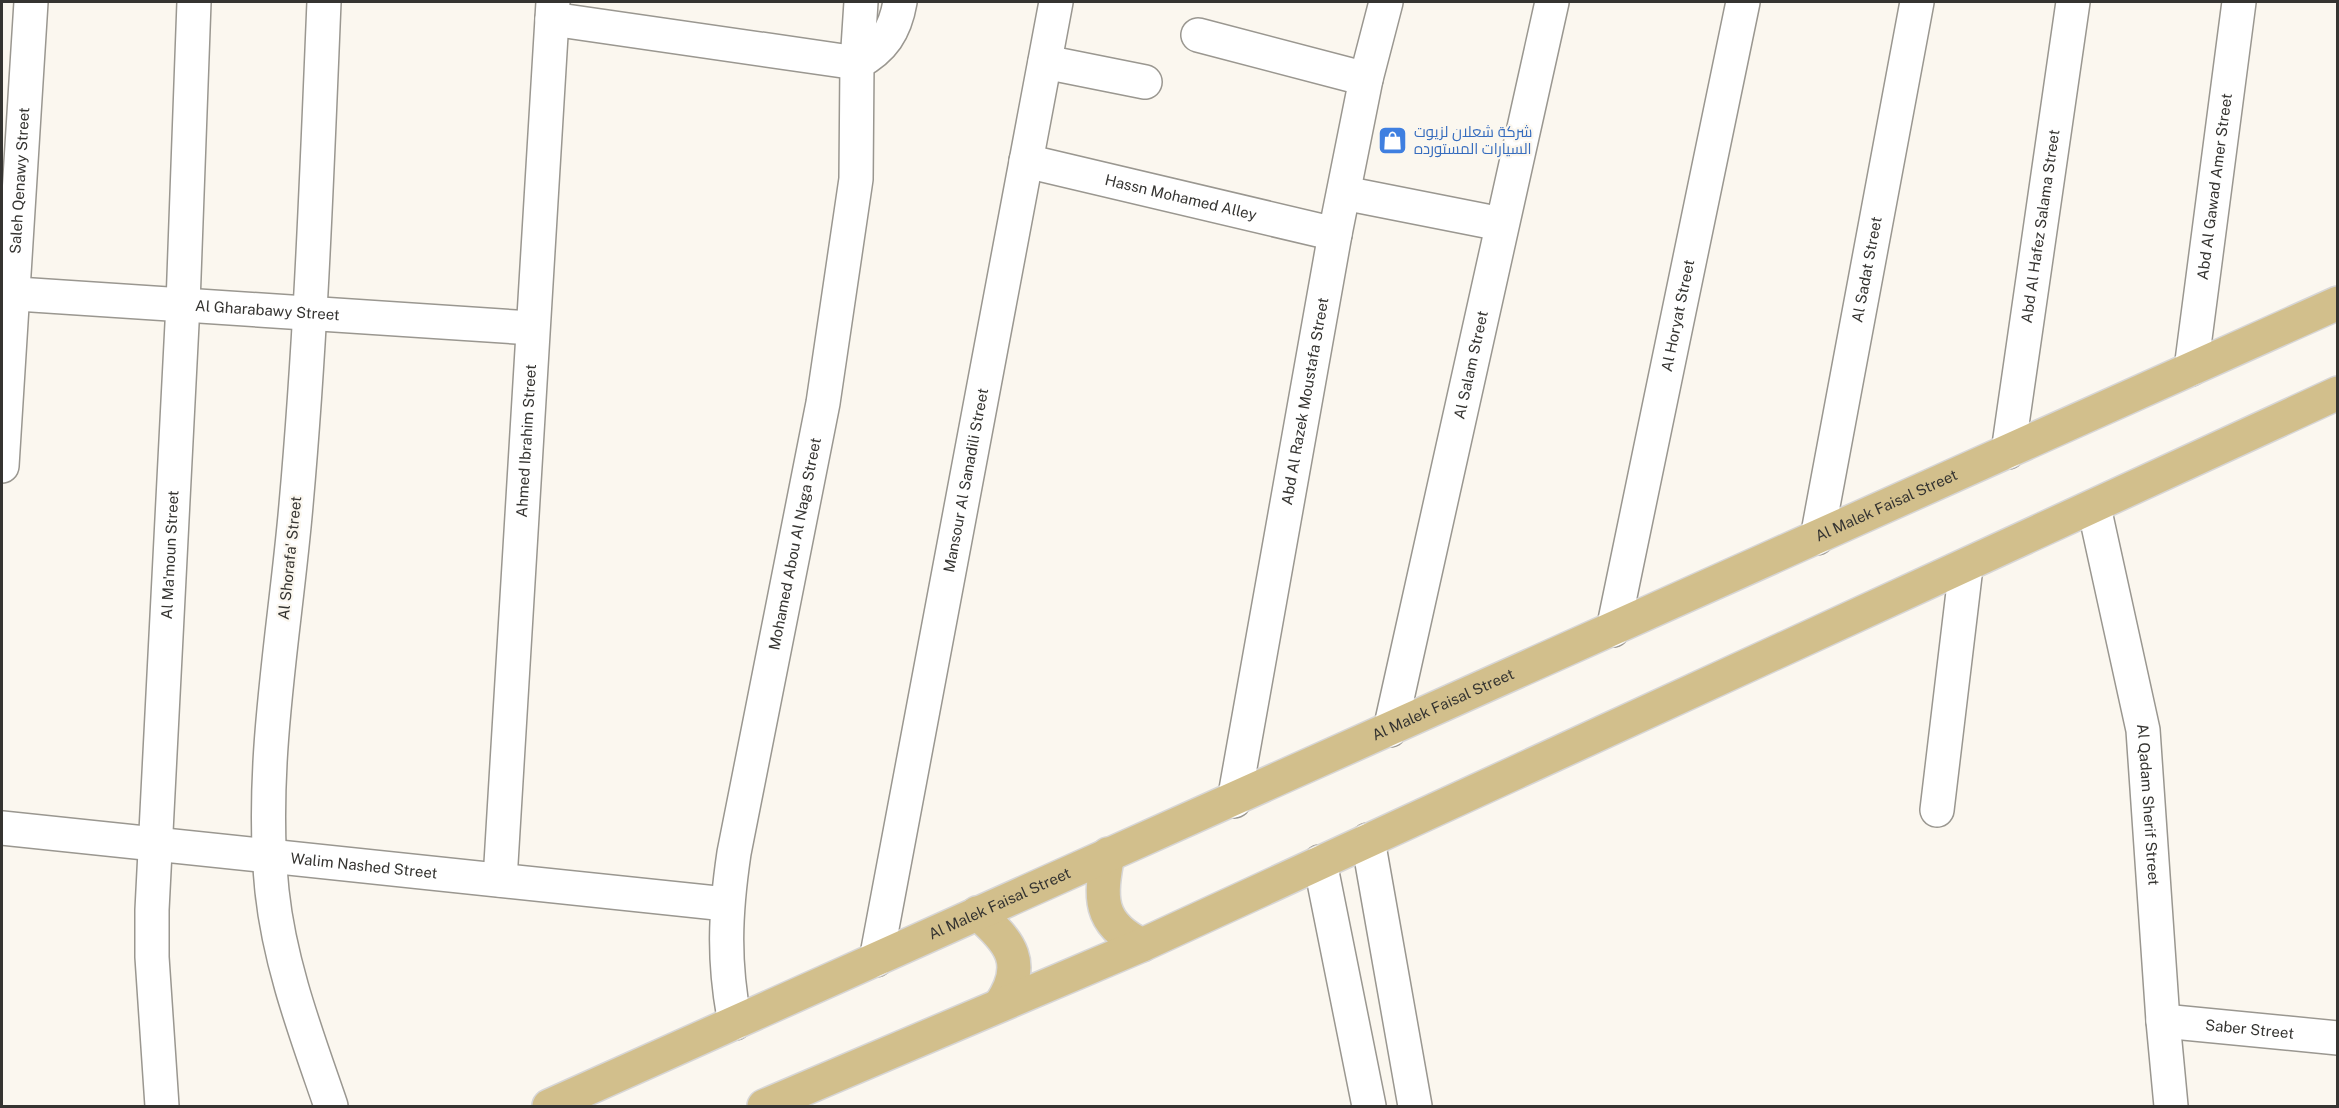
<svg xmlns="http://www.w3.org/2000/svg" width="2339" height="1108" font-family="'Public Sans',Cairo,sans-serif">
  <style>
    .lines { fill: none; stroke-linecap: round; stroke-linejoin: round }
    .minor-casing { stroke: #9a9790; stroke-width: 36 }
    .major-casing { stroke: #d7d6d6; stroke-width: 36 }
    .minor { stroke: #fff; stroke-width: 33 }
    .major { stroke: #d2bf8c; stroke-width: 33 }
    .labels { text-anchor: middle; stroke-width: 4.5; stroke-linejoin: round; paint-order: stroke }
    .shop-label { font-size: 15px; fill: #366cbe; stroke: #fbf7ef; text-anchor: start }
    .street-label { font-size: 15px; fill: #353431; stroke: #fbf7ef }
  </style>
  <rect width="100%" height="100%" fill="#fbf7ef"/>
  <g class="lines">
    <defs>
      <g id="minor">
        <path d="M324 2C317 170 311 338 296 505 285 633 259 763 272 891 280 966 307 1036 331 1106"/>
        <path d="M552 19 857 63C883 49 895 31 900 2"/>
        <path d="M1198 35 1366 79"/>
        <path d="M1045 62 1145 82"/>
        <path id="s1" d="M1026 161 1335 234"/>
        <path d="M1344 193 1501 224"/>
        <path id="s2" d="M2 293 532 328"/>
        <path id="s3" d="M2191 369 2239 2"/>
        <path id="s4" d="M2008 452 2073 2"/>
        <path id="s5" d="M2 466 31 2"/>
        <path id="s6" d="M2094 507 2143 730 2163 1021 2171 1106"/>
        <path id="s7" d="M1817 538 1917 2"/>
        <path id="s8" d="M1613 630 1743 2"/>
        <path id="s9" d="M1390 730 1552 2"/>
        <path id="s10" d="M1234 801 1335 234 1366 79 1386 2"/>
        <path d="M1937 810 1966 567"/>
        <path id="s11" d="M2 828 726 904"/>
        <path d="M1368 840 1415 1106"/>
        <path d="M1320 862 1369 1106"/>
        <path id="s12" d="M500 880 553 2"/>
        <path id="s13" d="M876 960 1056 2"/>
        <path id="s14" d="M2163 1021 2338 1038"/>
        <path id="s15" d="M735 1023C723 962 725 914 734 853L823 403 856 179 857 63 861 2"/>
        <path id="s16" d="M162 1106 152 957V910L183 304 194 2"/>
      </g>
      <g id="major">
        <path d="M1108 854C1100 897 1097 923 1142 945"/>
        <path d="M977 913C1011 942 1028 964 1000 1005"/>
        <path id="s17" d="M549 1106 2338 303"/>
        <path d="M764 1106 1142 945 2338 393"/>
      </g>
    </defs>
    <!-- minor casing -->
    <use href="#minor" class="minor-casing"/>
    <!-- major casing -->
    <use href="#major" class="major-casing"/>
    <!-- minor -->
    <use href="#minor" class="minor"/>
    <!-- major -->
    <use href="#major" class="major"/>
  </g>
  <!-- icons -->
  <defs>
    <symbol id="shop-square" viewBox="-11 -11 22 22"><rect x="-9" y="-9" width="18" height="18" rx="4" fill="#3f7fe0" stroke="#fbf7ef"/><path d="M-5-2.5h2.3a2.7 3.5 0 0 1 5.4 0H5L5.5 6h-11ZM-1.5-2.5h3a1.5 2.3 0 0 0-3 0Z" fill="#fff"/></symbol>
  </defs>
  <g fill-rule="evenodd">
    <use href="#shop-square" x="1376" y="124" width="33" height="33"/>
  </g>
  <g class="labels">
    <!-- shop labels -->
    <g class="shop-label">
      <text x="1414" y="137">شركة شعلان لزيوت<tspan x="1414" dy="17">السيارات المستورده</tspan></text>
    </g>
    <!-- street labels -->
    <g class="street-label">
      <text dy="5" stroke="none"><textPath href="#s5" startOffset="286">Saleh Qenawy Street</textPath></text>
      <text dy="5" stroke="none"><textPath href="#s3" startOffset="184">Abd Al Gawad Amer Street</textPath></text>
      <text dy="5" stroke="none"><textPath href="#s1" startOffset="159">Hassn Mohamed Alley</textPath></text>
      <text dy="5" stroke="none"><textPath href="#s4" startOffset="228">Abd Al Hafez Salama Street</textPath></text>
      <text dy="5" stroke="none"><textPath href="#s7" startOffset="273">Al Sadat Street</textPath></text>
      <text dy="5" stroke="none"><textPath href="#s2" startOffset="266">Al Gharabawy Street</textPath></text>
      <text dy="5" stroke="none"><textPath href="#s8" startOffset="321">Al Horyat Street</textPath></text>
      <text dy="5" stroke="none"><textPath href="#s9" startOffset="374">Al Salam Street</textPath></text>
      <text dy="5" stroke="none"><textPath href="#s10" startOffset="406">Abd Al Razek Moustafa Street</textPath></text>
      <text dy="5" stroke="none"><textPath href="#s12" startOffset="440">Ahmed Ibrahim Street</textPath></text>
      <text dy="5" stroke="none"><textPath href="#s13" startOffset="488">Mansour Al Sanadili Street</textPath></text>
      <text dy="5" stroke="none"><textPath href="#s17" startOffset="1466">Al Malek Faisal Street</textPath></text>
      <text dy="5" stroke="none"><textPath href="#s15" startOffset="486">Mohamed Abou Al Naga Street</textPath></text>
      <text dy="5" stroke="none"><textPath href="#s16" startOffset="552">Al Ma'moun Street</textPath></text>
      <text transform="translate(290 558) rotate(-84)" y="5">Al Shorafa' Street</text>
      <text dy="5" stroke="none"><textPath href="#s17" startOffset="980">Al Malek Faisal Street</textPath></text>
      <text dy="5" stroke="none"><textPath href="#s6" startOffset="303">Al Qadam Sherif Street</textPath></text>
      <text dy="5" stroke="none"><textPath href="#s11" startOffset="364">Walim Nashed Street</textPath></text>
      <text dy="5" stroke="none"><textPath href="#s17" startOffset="494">Al Malek Faisal Street</textPath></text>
      <text dy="5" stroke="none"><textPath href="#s14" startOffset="87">Saber Street</textPath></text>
    </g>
  </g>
  <!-- border -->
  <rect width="2339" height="1108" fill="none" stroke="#353431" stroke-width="6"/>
</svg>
